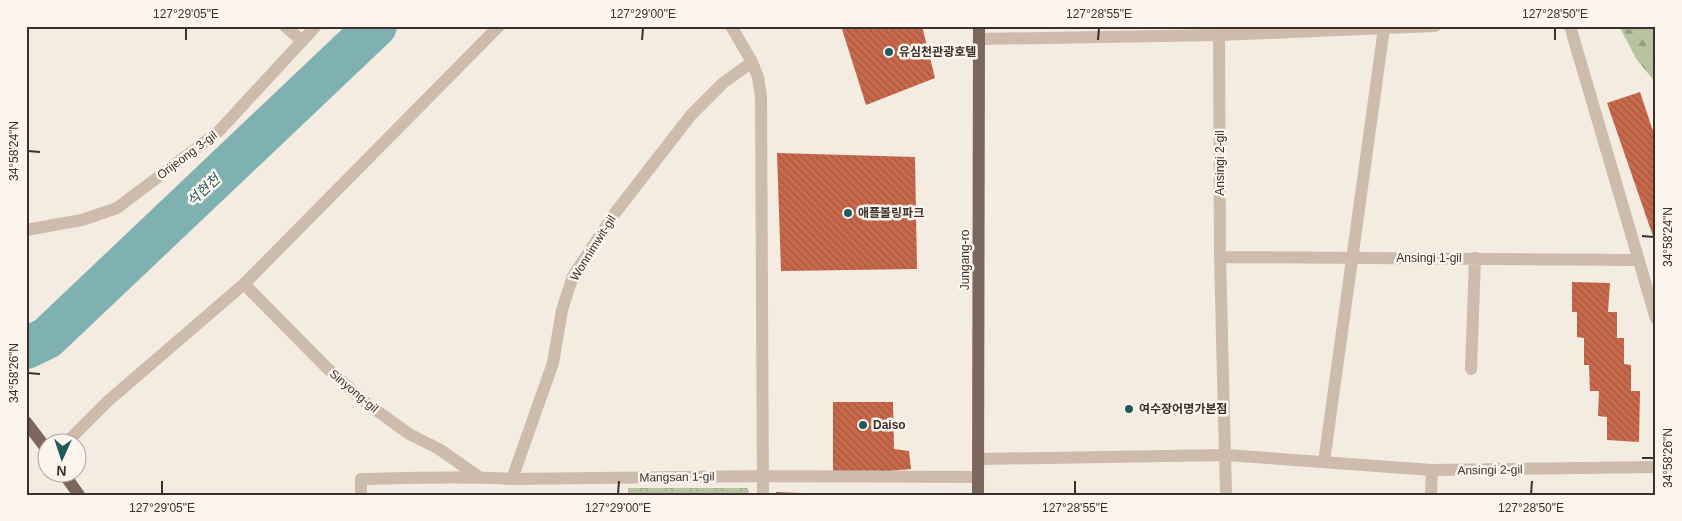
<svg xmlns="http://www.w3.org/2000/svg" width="1682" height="521" font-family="Helvetica,'Noto Sans KR',sans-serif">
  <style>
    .forest { fill: url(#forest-firs) }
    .park { fill: url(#park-crowns) }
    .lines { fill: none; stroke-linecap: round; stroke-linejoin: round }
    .river { stroke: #7fb0b2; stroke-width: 42 }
    .building { fill: url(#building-back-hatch) }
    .minor { stroke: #cdbbac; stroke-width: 12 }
    .major { stroke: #7d675c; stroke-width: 12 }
    .ticks { fill: none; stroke: #3b302b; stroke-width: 2 }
    .poi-dot { fill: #1f5a5e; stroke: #fbf5ee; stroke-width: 2 }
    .labels { text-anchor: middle; stroke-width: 5; stroke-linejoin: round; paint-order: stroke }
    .poi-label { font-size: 12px; font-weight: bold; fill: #3b302b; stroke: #fbf5ee; text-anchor: start }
    .street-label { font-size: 12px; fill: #3b302b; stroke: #fbf5ee }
    .water-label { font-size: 14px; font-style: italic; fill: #1f5a5e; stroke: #fbf5ee }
    .neatline { fill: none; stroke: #3b302b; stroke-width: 2 }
    .ticks-label { font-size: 12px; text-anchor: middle; fill: #3b302b }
  </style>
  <defs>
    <pattern id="forest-firs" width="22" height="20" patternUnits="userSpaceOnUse" patternTransform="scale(1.25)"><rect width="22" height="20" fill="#b8c4a0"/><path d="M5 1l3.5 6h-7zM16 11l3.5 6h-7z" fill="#97a083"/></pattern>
    <pattern id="park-crowns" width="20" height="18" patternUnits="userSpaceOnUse" patternTransform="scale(1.25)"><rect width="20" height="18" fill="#b8c4a0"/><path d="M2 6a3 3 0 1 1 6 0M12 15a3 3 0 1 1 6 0" fill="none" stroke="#97a083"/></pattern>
    <pattern id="building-back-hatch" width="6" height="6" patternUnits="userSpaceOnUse" patternTransform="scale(1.25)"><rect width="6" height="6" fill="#c8694b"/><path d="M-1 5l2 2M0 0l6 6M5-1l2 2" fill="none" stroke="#a4573f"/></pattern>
  </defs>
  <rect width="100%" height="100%" fill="#f4ebe1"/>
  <!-- forest -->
  <path class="forest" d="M1619 26H1656V83L1637 60Z"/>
  <!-- park -->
  <path class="park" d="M628 488H747L750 495H628Z"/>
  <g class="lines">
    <!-- river -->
    <path class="river" d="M26 348 47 338 376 26"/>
  </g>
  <!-- building -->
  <path class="building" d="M841 26H922L935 78 866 105Z
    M1640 92 1656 140 1655 242 1607 103Z
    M777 153 915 157 917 269 781 271Z
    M1572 282 1610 283 1608 312H1617V338H1624V364L1631 365V391H1640L1639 442 1607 440V417L1598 416 1599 391H1590L1589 365H1584V338L1577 337V312H1572Z
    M833 402H893L894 449 909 451 911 469 833 476Z
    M776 492 801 493V495H776Z"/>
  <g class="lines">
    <!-- minor -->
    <path class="minor" d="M285 26 302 41
      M731 26 752 62 758 77 761 97 763 495
      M1219 26 1220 257 1226 495
      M1570 26 1656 319
      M980 39 1219 35 1435 26
      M26 230 82 220 117 208 218 132 316 26
      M1220 257 1638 260
      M244 284 327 368 365 402 409 434 439 449 479 477
      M1471 369 1475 258
      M65 444 108 401 244 284 499 26
      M978 459 1226 455 1432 470 1656 467
      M1324 462 1384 28
      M512 479 553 363 562 310 573 276 615 213 691 115 723 83 752 62
      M361 495V479C411 478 462 476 512 479L763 476 978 477
      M1431 495 1432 470"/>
    <!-- major -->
    <path class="major" d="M26 422 48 451
      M64 474 79 495
      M978 495 979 26"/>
  </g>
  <!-- ticks -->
  <path class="ticks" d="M186 40V28M642 40 643 28M1098 40 1099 28M1555 40V28M28 151 40 152M1642 236 1654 237M28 373 40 374M1642 458H1654M162 494V481M618 494 619 481M1075 494V481M1531 494 1532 481"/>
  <!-- markers -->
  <g class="poi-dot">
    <circle cx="889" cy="52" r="5"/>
    <circle cx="848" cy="213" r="5"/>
    <circle cx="1129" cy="409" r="5"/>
    <circle cx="863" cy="425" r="5"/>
  </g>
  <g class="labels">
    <!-- poi labels -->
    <g class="poi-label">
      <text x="899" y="56">유심천관광호텔</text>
      <text x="858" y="217">애플볼링파크</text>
      <text x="1139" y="413">여수장어명가본점</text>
      <text x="873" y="429">Daiso</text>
    </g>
    <!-- street labels -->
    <g class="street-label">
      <text transform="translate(187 155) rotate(-37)" y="4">Orijeong 3-gil</text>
      <text transform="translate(1220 163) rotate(-90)" y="4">Ansingi 2-gil</text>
      <text transform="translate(593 248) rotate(-58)" y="4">Wonnimwit-gil</text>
      <text x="1429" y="262">Ansingi 1-gil</text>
      <text transform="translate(965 260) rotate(-90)" y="4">Jungang-ro</text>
      <text transform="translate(354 391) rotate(40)" y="4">Sinyong-gil</text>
      <text transform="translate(1490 470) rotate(-1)" y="4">Ansingi 2-gil</text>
      <text transform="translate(677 477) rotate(-1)" y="4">Mangsan 1-gil</text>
    </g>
    <!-- water labels -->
    <g class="water-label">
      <text transform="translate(203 190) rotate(-43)" y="5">석현천</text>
    </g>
  </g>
  <!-- border -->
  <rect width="1682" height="521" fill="none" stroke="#fbf5ee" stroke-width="55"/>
  <!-- north arrow -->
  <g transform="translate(62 458) rotate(183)"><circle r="24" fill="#fbf5ee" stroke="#aea6a0"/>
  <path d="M0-4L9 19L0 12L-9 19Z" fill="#1f5a5e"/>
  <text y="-8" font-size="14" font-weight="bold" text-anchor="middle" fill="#3b302b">N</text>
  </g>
  <rect x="28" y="28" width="1626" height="466" class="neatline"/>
  <g class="ticks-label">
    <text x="186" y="18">127°29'05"E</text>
    <text x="643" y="18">127°29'00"E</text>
    <text x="1099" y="18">127°28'55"E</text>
    <text x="1555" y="18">127°28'50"E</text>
    <text transform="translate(14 151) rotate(-90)" y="4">34°58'24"N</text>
    <text transform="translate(1668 237) rotate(-90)" y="4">34°58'24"N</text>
    <text transform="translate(14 373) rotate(-90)" y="4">34°58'26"N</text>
    <text transform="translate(1668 458) rotate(-90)" y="4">34°58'26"N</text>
    <text x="162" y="512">127°29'05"E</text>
    <text x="618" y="512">127°29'00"E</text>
    <text x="1075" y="512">127°28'55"E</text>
    <text x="1531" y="512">127°28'50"E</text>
  </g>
</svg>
